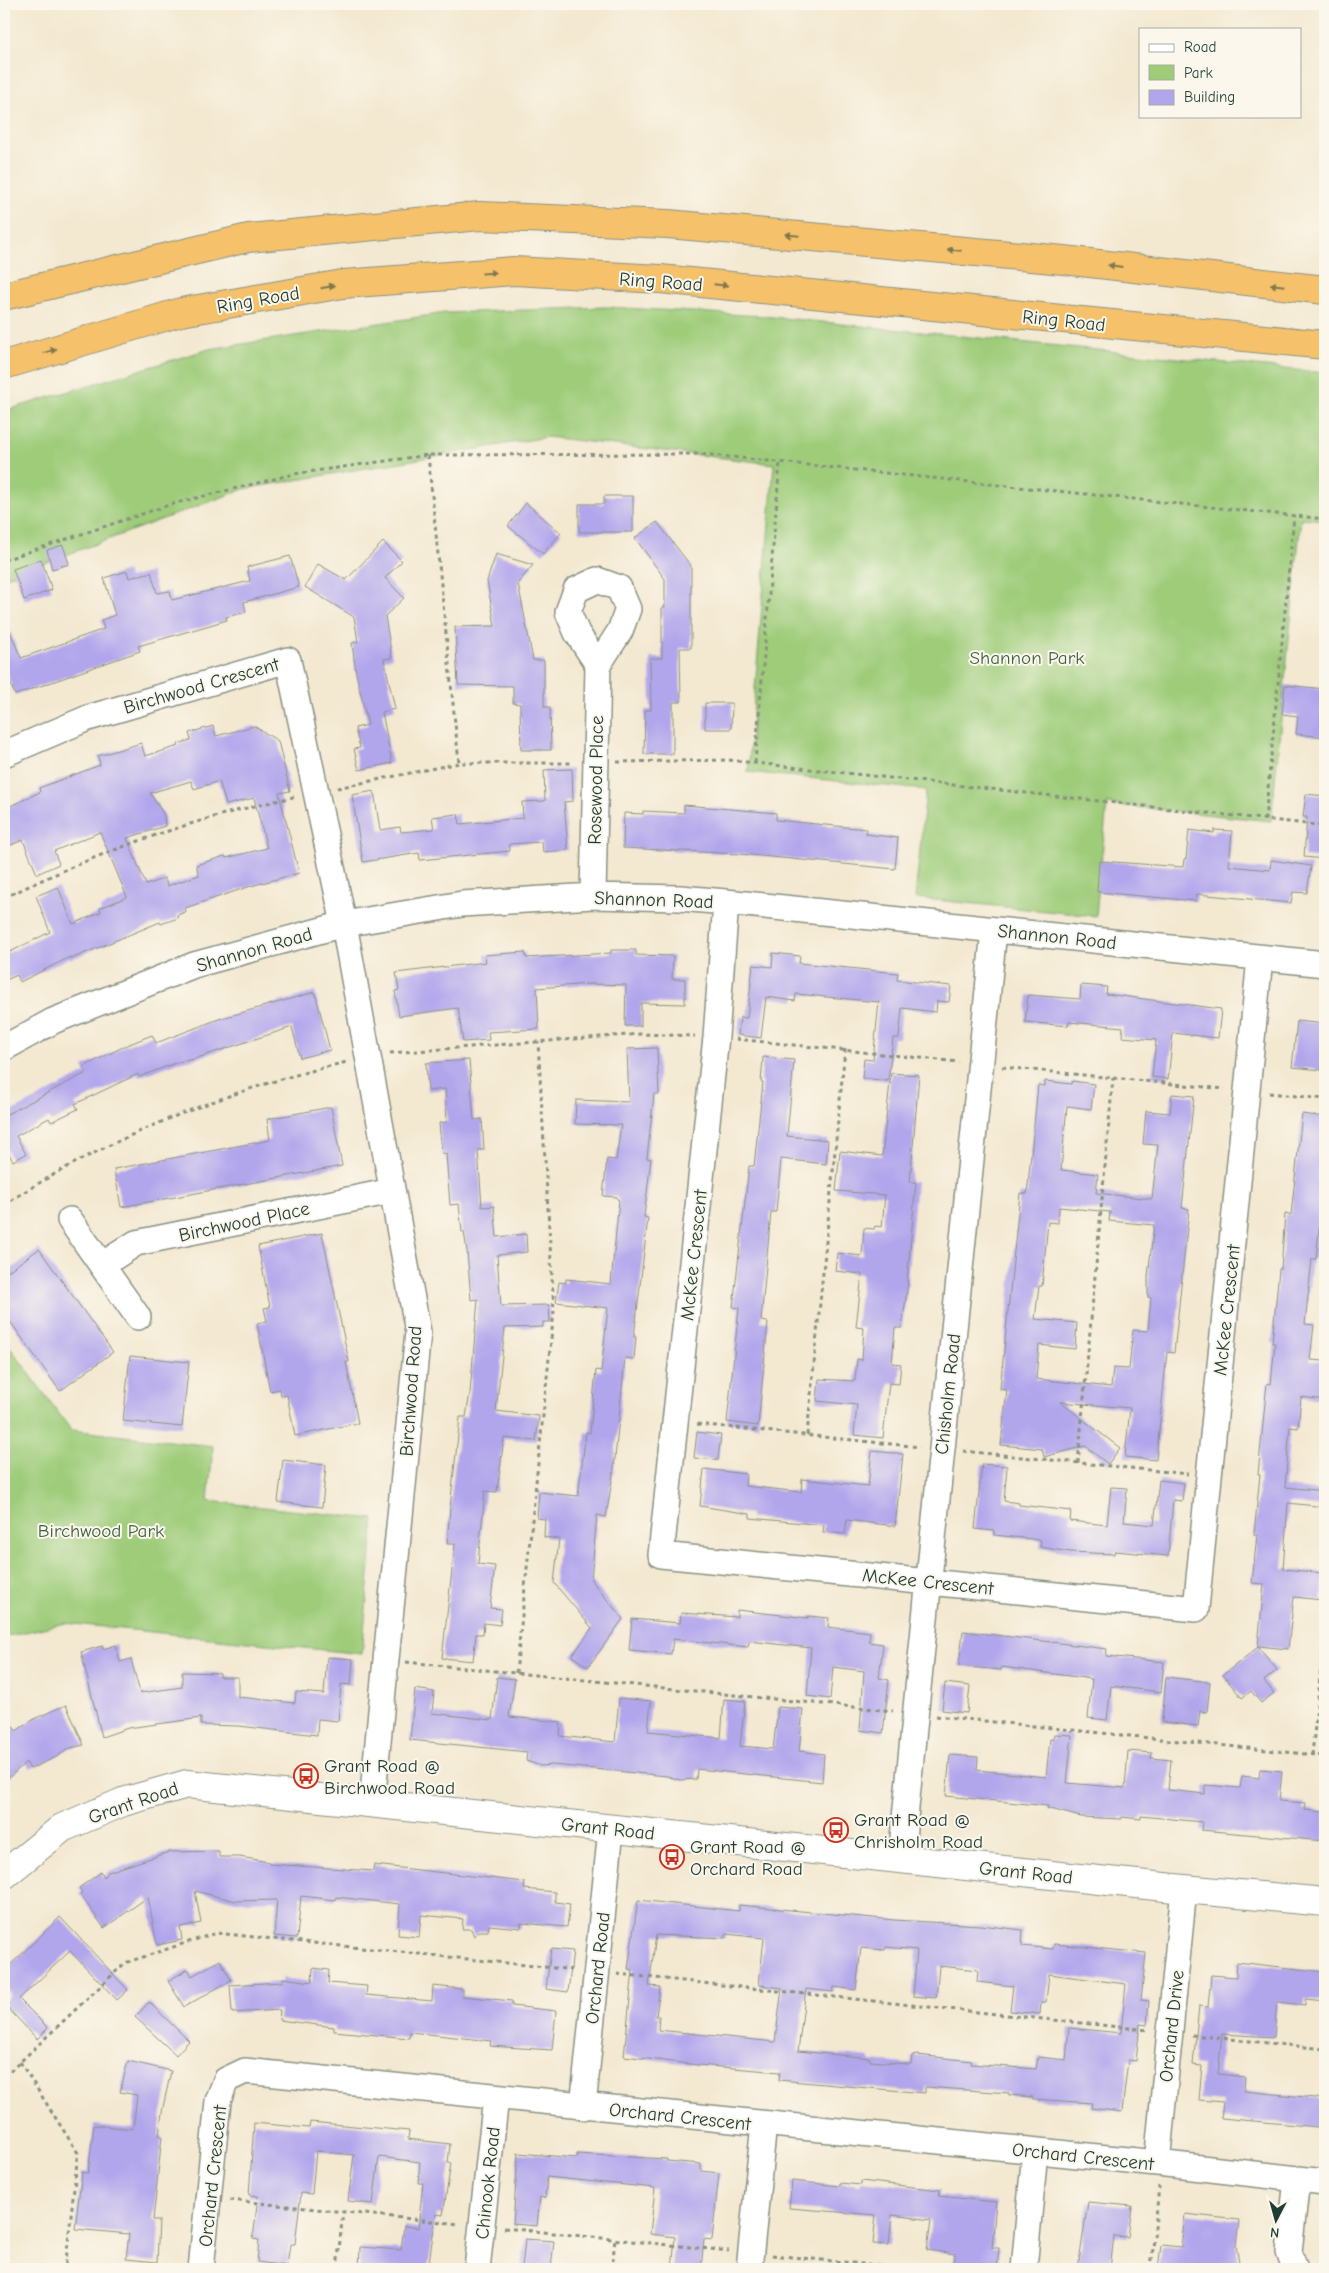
<svg xmlns="http://www.w3.org/2000/svg" width="1329" height="2273" font-family="'Comic Neue',sans-serif">
  <style>
    .green { fill: #9ecc79; stroke: #5e8456 }
    .building { fill: #b1a5ec; fill-rule: evenodd }
    .lines { fill: none; stroke-linecap: round; stroke-linejoin: round }
    .minor-casing { stroke: #899282; stroke-width: 28 }
    .tertiary-casing { stroke: #899282; stroke-width: 30 }
    .motorway-casing { stroke: #899282; stroke-width: 30 }
    .path { stroke: #899282; stroke-width: 3; stroke-dasharray: 4 4; stroke-linecap: butt }
    .minor { stroke: #fff; stroke-width: 25 }
    .tertiary { stroke: #fff; stroke-width: 28 }
    .motorway { stroke: #f5c16b; stroke-width: 28 }
    .oneway { fill: #7f784d }
    .labels { text-anchor: middle; stroke-width: 4; stroke-linejoin: round; paint-order: stroke }
    .street-label { font-size: 19px; fill: #1f3d34; stroke: #fbf7ec }
    .park-label { font-size: 19px; fill: #3f6145; stroke: #fbf7ec }
    .poi-label { font-size: 19px; fill: #1f3d34; stroke: #fbf7ec; text-anchor: start }
  </style>
  <rect width="100%" height="100%" fill="#fbf7ec"/>
  <filter id="ink" filterUnits="userSpaceOnUse"><feTurbulence type="fractalNoise" baseFrequency=".02" numOctaves="2"/><feDisplacementMap in="SourceGraphic" scale="10" xChannelSelector="R" yChannelSelector="G"/><feConvolveMatrix kernelMatrix="1 2 1 2 8 2 1 2 1" color-interpolation-filters="sRGB"/></filter>
  <filter id="wash" filterUnits="userSpaceOnUse"><feTurbulence type="fractalNoise" baseFrequency=".0096" numOctaves="4" result="noise"/><feDisplacementMap in="SourceGraphic" scale="20" xChannelSelector="R" yChannelSelector="G"/><feGaussianBlur stdDeviation="1.12" result="paint"/><feColorMatrix in="noise" values="0 0 0 0 0 0 0 0 0 0 0 0 0 0 0 0 0 1.4 0 .05"/><feComposite in="paint" operator="in"/></filter>
  <g filter="url(#wash)">
    <rect width="100%" height="100%" fill="#f3e8d0"/>
    <!-- green -->
    <path class="green" d="M607 307 763 316 1325 373V520L1301 518 1271 821 1107 804 1096 916 915 898 926 790 748 772 774 464 547 437 244 489 4 578V411L209 349 445 313Z
      M4 1339 71 1430 213 1446 208 1501 374 1519 362 1654 65 1623 4 1637Z"/>
    <g id="blocks">
      <!-- building -->
      <path class="building" d="M604 496H633V532H579V504H604Z
        M526 503 561 533 543 554 508 526Z
        M657 522 691 566V648H680L681 702H673V754H644L645 710H651L650 658H662V607H665V579L635 538Z
        M383 542 402 561 385 578 404 598 385 616 392 658 384 659 395 709 382 712 392 763 359 770 354 749 360 748 355 728 368 725 356 673 352 643 358 642 354 617 305 587 318 564 346 580Z
        M63 545 69 564 52 569 47 550Z
        M496 554 533 565 518 583 533 660H544V707H550L551 750H521L520 704 513 703V686L458 685 455 627 495 626 487 581Z
        M290 556 299 587 244 602 246 612 226 617 227 620 138 646 140 651 15 695 4 666V617L21 658 104 629 101 620 115 615 104 578 127 571 129 578 151 572 157 593 170 591 172 600 250 581 247 567Z
        M41 559 52 590 24 600 13 569Z
        M1285 685 1325 689V737L1296 734 1298 716 1282 714Z
        M705 703H732L731 729H705Z
        M213 726 216 736 254 726 278 741 290 791 279 793 299 873 251 886 185 908 186 912 177 915 178 918 161 924 160 922 71 959 70 957 20 982 17 975 4 981V955L50 932 36 896 58 887 73 924 101 912 100 908 127 897 100 832 54 851 59 864 37 874 23 840 4 848V809L40 792 39 788 100 765 98 756 141 743 145 756 179 746 178 744 191 740 189 733ZM191 781 194 789 219 781 226 805 254 798 267 848 226 858 225 856 196 865 199 875 167 886 165 878 146 885 127 838 165 826 164 815 150 793Z
        M572 769 573 801 564 802 568 850 543 852 542 842 509 844 510 851 420 860 419 853 363 862 352 795 374 791 380 830 400 827 401 832 434 829 432 817 458 814 460 824 523 818 522 802 545 801 544 770Z
        M1306 794 1325 796 1324 859 1304 857 1307 817H1303Z
        M684 805 776 813V820L866 829V834L898 838 895 869 740 854 623 848 624 813 643 814V811L684 813Z
        M1189 830 1214 833V830L1232 831 1229 866 1270 870 1271 860 1311 866 1307 893 1293 892 1291 903 1197 894 1196 901 1097 892 1099 861 1183 867 1184 859H1186Z
        M611 950H636V955L673 956 672 979H685V1004L641 1003V1026H625L626 985 589 984 537 988 539 1029 488 1032 489 1040 463 1042 458 1008 399 1016 395 991 399 990 396 973 486 962 485 955 525 952 526 958 611 953Z
        M773 953 800 956 799 963 898 973 897 980 951 986 949 1002 937 1001 936 1012 902 1008 899 1038H893L888 1081 862 1078 864 1059 873 1060 879 1002 796 994 795 1001 766 997 761 1038 738 1035 740 1017 747 1018 753 965 772 967Z
        M1081 985 1107 987 1106 994 1221 1009 1218 1038 1173 1033 1168 1079 1152 1077 1156 1040 1122 1037 1123 1027 1069 1022 1068 1026 1025 1022 1028 995 1080 999Z
        M315 992 330 1050 300 1058 292 1027 194 1059 178 1062 139 1077 138 1074 75 1104 78 1109 51 1122 49 1118 16 1136 26 1154 13 1161 4 1145V1112L5 1115 86 1073 83 1067 127 1045 152 1035 156 1043 219 1019Z
        M1297 1021 1325 1024 1322 1070 1292 1067Z
        M657 1048 659 1094H654L647 1158 651 1159 644 1217 648 1218 634 1337H636L634 1359 625 1358 614 1468 606 1517 597 1515 591 1580 623 1619 588 1667 572 1656 592 1628 554 1583 559 1539 544 1537 545 1519 537 1518 539 1492 578 1496 586 1432 590 1433 596 1370 601 1371 608 1308 556 1302 559 1282 566 1283V1279L611 1284 619 1200 617 1199V1197L603 1196 607 1159 616 1160 621 1125 575 1124 576 1100 629 1102 627 1049Z
        M763 1057 794 1060 787 1136 828 1140 826 1164 781 1159 776 1212H771L761 1321 768 1322 758 1426 727 1422 739 1308 733 1307 749 1166H754L763 1082H761Z
        M469 1060 474 1120 482 1119 484 1150H478L482 1207 494 1206 497 1237 526 1234 527 1252 497 1255 501 1306 549 1305 550 1322H543V1327L505 1328 496 1411 539 1416 536 1441 504 1438 497 1492 485 1491 478 1564 495 1566 490 1608 502 1609 500 1625 484 1623 483 1634H476L473 1661 442 1658 455 1544H447L450 1508 460 1417H466L470 1393 478 1299 471 1300 467 1251 464 1232H462L459 1204 450 1205 446 1153 442 1154 439 1123 447 1122 445 1089 428 1091 426 1063Z
        M891 1073 919 1075 910 1182H916L907 1282H908L902 1328H895L892 1363 901 1364 899 1384 889 1383 883 1438 854 1435 857 1405 817 1401 819 1379 855 1381 857 1359 862 1360 864 1328 856 1327 862 1274 835 1271 837 1253 862 1256 864 1228 874 1229 875 1226 882 1227 885 1195 836 1191 840 1151 882 1156Z
        M1045 1081 1071 1084 1072 1081 1094 1084 1091 1109 1067 1106 1061 1170 1098 1174 1096 1193 1152 1199 1158 1145 1143 1144 1146 1111 1170 1113 1172 1094 1194 1096 1182 1208 1189 1209 1174 1353 1167 1352 1156 1460 1125 1457 1130 1408 1060 1402 1120 1448 1108 1464 1085 1446 1044 1457 1042 1449 1001 1445 1007 1390 1000 1389 1020 1193 1027 1194 1038 1085 1045 1086ZM1059 1207 1110 1212 1109 1221 1154 1225 1148 1276V1297L1151 1298 1148 1331 1133 1330 1129 1369 1113 1368 1111 1387 1036 1379 1039 1345 1075 1349 1077 1323 1035 1319 1039 1286H1042L1048 1222 1058 1223Z
        M331 1107 342 1166 121 1207 114 1169 270 1140 267 1119Z
        M1302 1114 1325 1117V1172L1316 1259H1312L1305 1324 1314 1325 1310 1360 1325 1361V1400L1301 1397 1298 1428 1290 1427 1285 1487 1325 1491V1507L1288 1503 1283 1569 1324 1573 1322 1600 1294 1597 1288 1649 1258 1646 1264 1584 1252 1583 1257 1535H1254L1260 1474H1258L1267 1383 1271 1384 1275 1343H1272L1279 1269H1281L1285 1214 1291 1215Z
        M322 1233 349 1362H346L358 1423 295 1436 287 1395 281 1396 280 1389 270 1391 257 1323 267 1321 264 1308 270 1307 258 1246Z
        M39 1249 113 1352 60 1391 4 1313V1274Z
        M130 1356 189 1362 182 1427 123 1421Z
        M697 1432 721 1435 718 1460 694 1458Z
        M872 1451 903 1454 895 1526 847 1520 845 1534 823 1532 824 1525 750 1518V1514L700 1506 704 1469 746 1474 745 1486 801 1492 802 1479 868 1486Z
        M283 1460 326 1465 322 1507 278 1502Z
        M982 1464 1007 1466 1004 1501 1019 1503V1505L1071 1511 1070 1521 1107 1525 1111 1487 1127 1488 1124 1522 1154 1525 1159 1480 1184 1483 1182 1501 1173 1500 1168 1556 1115 1551 1114 1554 1070 1552 1040 1547 1041 1540 994 1535V1531L975 1529Z
        M737 1610 808 1618V1616L829 1618 828 1627 870 1632 869 1642 883 1644 879 1678 889 1680 883 1733 860 1730 864 1671 833 1667 830 1699 807 1696 811 1648 749 1641 748 1647 673 1639 671 1654 629 1650 632 1619 680 1623 681 1613 737 1617Z
        M963 1631 1107 1649 1106 1656 1164 1662 1161 1692 1111 1686 1107 1720 1088 1718 1092 1679 1002 1667 1001 1670 959 1666Z
        M116 1645 120 1662 131 1659 140 1693 182 1687V1672L220 1673V1677H238V1697L295 1703 296 1692 324 1694 327 1657 353 1659 351 1685 341 1684 338 1721 318 1719 317 1735 239 1726 201 1725V1718L128 1728 102 1737 81 1652 102 1646 103 1649Z
        M1258 1647 1277 1670 1264 1681 1274 1693 1261 1703 1251 1691 1242 1698 1223 1675Z
        M497 1677 515 1679 509 1717 561 1722 560 1736 615 1742 619 1698 651 1701 648 1731 721 1738 724 1699 745 1701 740 1746 773 1749 778 1707 803 1709 799 1751 824 1754 822 1782 697 1769 696 1779 680 1780 667 1776 553 1765 541 1766 526 1761 527 1752 410 1740 415 1689 434 1692 432 1713 492 1720Z
        M1166 1677 1210 1682 1207 1712 1200 1711 1198 1726 1162 1722Z
        M945 1683 970 1686 967 1713 942 1710Z
        M66 1705 84 1745 70 1748 56 1757 30 1769 26 1762 4 1782V1712L16 1731 36 1718Z
        M1054 1734 1072 1735 1067 1783 1125 1788 1128 1751 1152 1753 1151 1758 1171 1760 1168 1790 1205 1794V1785L1240 1788 1242 1776 1259 1778 1260 1769 1282 1771 1279 1801 1305 1803 1304 1810 1325 1812V1841L1201 1830 1202 1822 1141 1816V1819L1121 1817V1819L1081 1817 1047 1808 1048 1806 946 1796 950 1755 978 1757 977 1770 1046 1777 1050 1739 1053 1740Z
        M219 1851V1857H240L269 1862V1864L373 1871 374 1865 525 1882 524 1889 555 1892V1902L570 1904 567 1927 521 1923V1928L489 1925 488 1931H480L474 1936 471 1929H462L463 1919 421 1915 419 1937 398 1935 400 1904 336 1897 335 1900 301 1896 297 1938 274 1936 277 1900 236 1901 195 1891 201 1923 180 1927 182 1940 157 1945 148 1897 104 1928 80 1894 82 1892 79 1888 101 1872 104 1878 108 1872 169 1852Z
        M638 1900 739 1911V1905L894 1920 980 1925 1023 1930 1022 1946 1053 1949 1054 1944 1146 1953 1141 2000 1149 2001 1147 2025 1140 2024 1136 2061 1128 2060 1122 2112 1091 2108 1092 2103 1033 2099V2097L1009 2095V2093L925 2087V2093L779 2080 780 2072 698 2065 624 2056 633 1970 628 1969ZM726 1934 764 1938 759 1985 782 1988 775 2042 658 2030 659 2016H656L660 1987 649 1986 656 1935 726 1938ZM886 1947 917 1950 913 1996 936 1998 939 1966 978 1970 977 1982 1013 1986 1010 2011 1040 2014 1041 2002H1046L1049 1974 1126 1984 1121 2033 1069 2028 1066 2060 1038 2057 1036 2069 971 2064 972 2061 917 2055 912 2056 911 2064H907L870 2061V2058L798 2051 806 1989 833 1992 834 1987 856 1990 861 1948 885 1950Z
        M60 1917 128 1990 117 2000 70 1951 19 1999 48 2028 37 2039 4 2004V2001L10 1994 4 1987V1971Z
        M551 1949 573 1951 568 1992 546 1989Z
        M220 1960 231 1980 184 2007 168 1981 188 1969 192 1976Z
        M1237 1962 1325 1972V2001L1305 1999V2005L1277 2002 1274 2037 1222 2034 1218 2074 1245 2077 1244 2091 1325 2099V2126H1318V2127L1221 2118 1223 2102 1199 2100 1202 2066 1193 2065 1199 2006 1208 2007 1211 1975 1236 1977Z
        M313 1968 329 1970 328 1983 367 1986 366 1995 432 2001 433 1986 462 1989V1996L512 2001V2006L556 2011 552 2050 490 2046 491 2041 410 2032 409 2038 334 2031V2027L279 2020 280 2010 232 2013 230 1985 282 1982 283 1978 312 1982Z
        M149 2002 189 2041 176 2055 135 2017Z
        M128 2061 171 2071 162 2112 159 2136H162L153 2220H159L157 2262 126 2259 129 2234 75 2229 82 2172 88 2173 94 2125 133 2129 137 2095 120 2092Z
        M310 2122 409 2131 408 2139 450 2144 448 2163H451L443 2215 436 2214 428 2269H359L360 2247 401 2250 404 2226 418 2228 423 2183H418L420 2162 379 2157 373 2204 348 2201 354 2155 316 2151 312 2194 301 2193 295 2244H290L287 2266 257 2262 259 2240 253 2239 258 2196 249 2195 254 2123 309 2128Z
        M518 2153 577 2158V2154L667 2159V2161L701 2164V2171L719 2173 712 2240 704 2239 701 2269H672L675 2237 650 2234 655 2188 547 2177 545 2198 540 2197 537 2226 513 2224Z
        M792 2181 840 2186V2183L861 2185V2181L940 2190 939 2196 996 2202 992 2248H999L997 2269 953 2268 955 2254 927 2250 931 2220 892 2215 889 2245 873 2244 876 2215 789 2208Z
        M1088 2202 1132 2206 1128 2237 1114 2236 1110 2269H1078Z
        M1185 2214 1239 2220 1236 2245 1240 2269H1158L1161 2245 1181 2247Z
        M525 2239 554 2241 551 2269H522Z"/>
    </g>
  </g>
  <g filter="url(#ink)">
    <use href="#blocks" fill-opacity="0" stroke="#899282" stroke-width="1"/>
    <g class="lines">
      <defs>
        <path id="minor" d="M597 580 619 588 628 609 620 631 598 665 577 633 568 612 576 590Z
          M4 754 88 718 288 660 344 924 418 1332 372 1803
          M593 896 598 665
          M726 902 716 1037 661 1555 1196 1609 1260 958
          M4 1048 53 1021 194 965 344 924 462 904 593 896 680 898 726 902 1325 964
          M70 1220 138 1317
          M102 1265 136 1243 392 1191
          M901 1858 994 930
          M583 2107 611 1829
          M1157 2163 1184 1889
          M201 2269 218 2101 226 2080 245 2071 1157 2163 1325 2182
          M477 2269 496 2097
          M749 2269 764 2124
          M1024 2269 1035 2151
          M1295 2269 1289 2252 1297 2179"/>
        <path id="tertiary" d="M4 1875 62 1828 123 1802 187 1784 1184 1889 1325 1902"/>
        <path id="motorway" d="M4 296 248 238 480 216 668 224 1064 260 1325 290
          M4 365 181 312 343 284 514 271 660 279 1325 345"/>
      </defs>
      <!-- minor casing -->
      <use href="#minor" class="minor-casing"/>
      <!-- tertiary casing -->
      <use href="#tertiary" class="tertiary-casing"/>
      <!-- motorway casing -->
      <use href="#motorway" class="motorway-casing"/>
      <!-- path -->
      <path class="path" d="M428 455 459 763
        M4 560 172 504 294 474 428 455 702 454 1325 519
        M617 762 728 760 1325 826
        M755 763 780 462
        M337 788 459 763H573
        M1265 820 1294 516
        M4 898C95 853 195 818 294 797
        M736 1039 959 1062
        M390 1053 641 1034 695 1036
        M1002 1067 1225 1089
        M1269 1093 1325 1099
        M4 1205C104 1139 229 1089 347 1062
        M697 1424 920 1447
        M807 1435 845 1049
        M963 1451 1188 1474
        M1078 1463 1113 1078
        M406 1662 893 1711
        M516 1673 554 1311 538 1042
        M936 1716 1325 1756
        M1312 1755 1325 1628
        M617 1974 1148 2030
        M1192 2035 1325 2049
        M20 2062 78 2153 65 2269
        M4 2077 125 1963 216 1933 574 1970
        M230 2200 460 2224
        M504 2228 729 2251
        M772 2255 913 2269
        M337 2269 343 2212
        M612 2269 615 2239
        M1151 2269 1159 2186"/>
      <!-- minor -->
      <use href="#minor" class="minor"/>
      <!-- tertiary -->
      <use href="#tertiary" class="tertiary"/>
      <!-- motorway -->
      <use href="#motorway" class="motorway"/>
    </g>
    <!-- one-way arrows -->
    <defs><path id="oneway-solid" d="M-6-.8H1V-3.2L6.5 0L1 3.2V.8H-6Z" transform="scale(1.25)"/></defs>
    <g class="oneway">
      <use href="#oneway-solid" transform="translate(792 235) rotate(-175)"/>
      <use href="#oneway-solid" transform="translate(954 250) rotate(-175)"/>
      <use href="#oneway-solid" transform="translate(1115 266) rotate(-173)"/>
      <use href="#oneway-solid" transform="translate(489 273) rotate(-4)"/>
      <use href="#oneway-solid" transform="translate(721 285) rotate(6)"/>
      <use href="#oneway-solid" transform="translate(1277 285) rotate(-174)"/>
      <use href="#oneway-solid" transform="translate(328 287) rotate(-10)"/>
      <use href="#oneway-solid" transform="translate(50 351) rotate(-17)"/>
    </g>
  </g>
  <!-- icons -->
  <defs>
    <symbol id="bus-ring" viewBox="-11 -11 22 22"><circle r="9.5" fill="#fbf7ec" stroke="#c8321e" stroke-width="1.5"/><path d="M-5-6H5V4H4V6H2V4H-2V6H-4V4H-5ZM-3.5-4V0h7V-4ZM-3.5 1.2v1.5H-2V1.2ZM2 1.2v1.5H3.5V1.2Z" fill="#c8321e"/></symbol>
  </defs>
  <g fill-rule="evenodd">
    <use href="#bus-ring" x="292" y="1762" width="28" height="28"/>
    <use href="#bus-ring" x="822" y="1816" width="28" height="28"/>
    <use href="#bus-ring" x="658" y="1843" width="28" height="28"/>
  </g>
  <g class="labels">
    <!-- street labels -->
    <g class="street-label">
      <text transform="translate(661 281) rotate(4)" y="7">Ring Road</text>
      <text transform="translate(258 299) rotate(-10)" y="7">Ring Road</text>
      <text transform="translate(1064 320) rotate(6)" y="7">Ring Road</text>
      <text transform="translate(201 685) rotate(-16)" y="7">Birchwood Crescent</text>
      <text transform="translate(595 780) rotate(-89)" y="7">Rosewood Place</text>
      <text transform="translate(654 899) rotate(2)" y="7">Shannon Road</text>
      <text transform="translate(1057 936) rotate(6)" y="7">Shannon Road</text>
      <text transform="translate(254 949) rotate(-16)" y="7">Shannon Road</text>
      <text transform="translate(244 1221) rotate(-12)" y="7">Birchwood Place</text>
      <text transform="translate(693 1255) rotate(-84)" y="7">McKee Crescent</text>
      <text transform="translate(1226 1310) rotate(-84)" y="7">McKee Crescent</text>
      <text transform="translate(410 1391) rotate(-86)" y="7">Birchwood Road</text>
      <text transform="translate(947 1394) rotate(-84)" y="7">Chisholm Road</text>
      <text transform="translate(928 1581) rotate(6)" y="7">McKee Crescent</text>
      <text transform="translate(133 1802) rotate(-19)" y="7">Grant Road</text>
      <text transform="translate(608 1828) rotate(6)" y="7">Grant Road</text>
      <text transform="translate(1026 1872) rotate(6)" y="7">Grant Road</text>
      <text transform="translate(597 1968) rotate(-84)" y="7">Orchard Road</text>
      <text transform="translate(1171 2026) rotate(-84)" y="7">Orchard Drive</text>
      <text transform="translate(680 2116) rotate(6)" y="7">Orchard Crescent</text>
      <text transform="translate(1083 2156) rotate(6)" y="7">Orchard Crescent</text>
      <text transform="translate(212 2176) rotate(-84)" y="7">Orchard Crescent</text>
      <text transform="translate(487 2183) rotate(-84)" y="7">Chinook Road</text>
    </g>
    <!-- park labels -->
    <g class="park-label">
      <text x="1027" y="664">Shannon Park</text>
      <text x="101" y="1537">Birchwood Park</text>
    </g>
    <!-- poi labels -->
    <g class="poi-label">
      <text x="324" y="1772">Grant Road @<tspan x="324" dy="22">Birchwood Road</tspan></text>
      <text x="854" y="1826">Grant Road @<tspan x="854" dy="22">Chrisholm Road</tspan></text>
      <text x="690" y="1853">Grant Road @<tspan x="690" dy="22">Orchard Road</tspan></text>
    </g>
  </g>
  <!-- margin -->
  <rect width="1329" height="2273" fill="none" stroke="#fbf7ec" stroke-width="20"/>
  <!-- legend -->
  <rect x="1139" y="28" width="162" height="90" fill="#fbf7ec" stroke="#a3ada2"/>
  <rect x="1149" y="44" width="25" height="8" fill="#ffffff" stroke="#a3ada2"/>
  <text x="1184" y="52" font-size="15" fill="#1f3d34">Road</text>
  <rect x="1149" y="65" width="25" height="15" fill="#9ecc79" stroke="#a3ada2"/>
  <text x="1184" y="78" font-size="15" fill="#1f3d34">Park</text>
  <rect x="1149" y="90" width="25" height="15" fill="#b1a5ec" stroke="#a3ada2"/>
  <text x="1184" y="102" font-size="15" fill="#1f3d34">Building</text>
  <!-- north arrow -->
  <g transform="translate(1276 2220) rotate(186)" stroke="#fbf7ec" stroke-width="4" paint-order="stroke">
  <path d="M0-4L9 19L0 12L-9 19Z" fill="#1f3d34"/>
  <text y="-8" font-size="14" font-weight="bold" text-anchor="middle" fill="#1f3d34">N</text>
  </g>
</svg>
